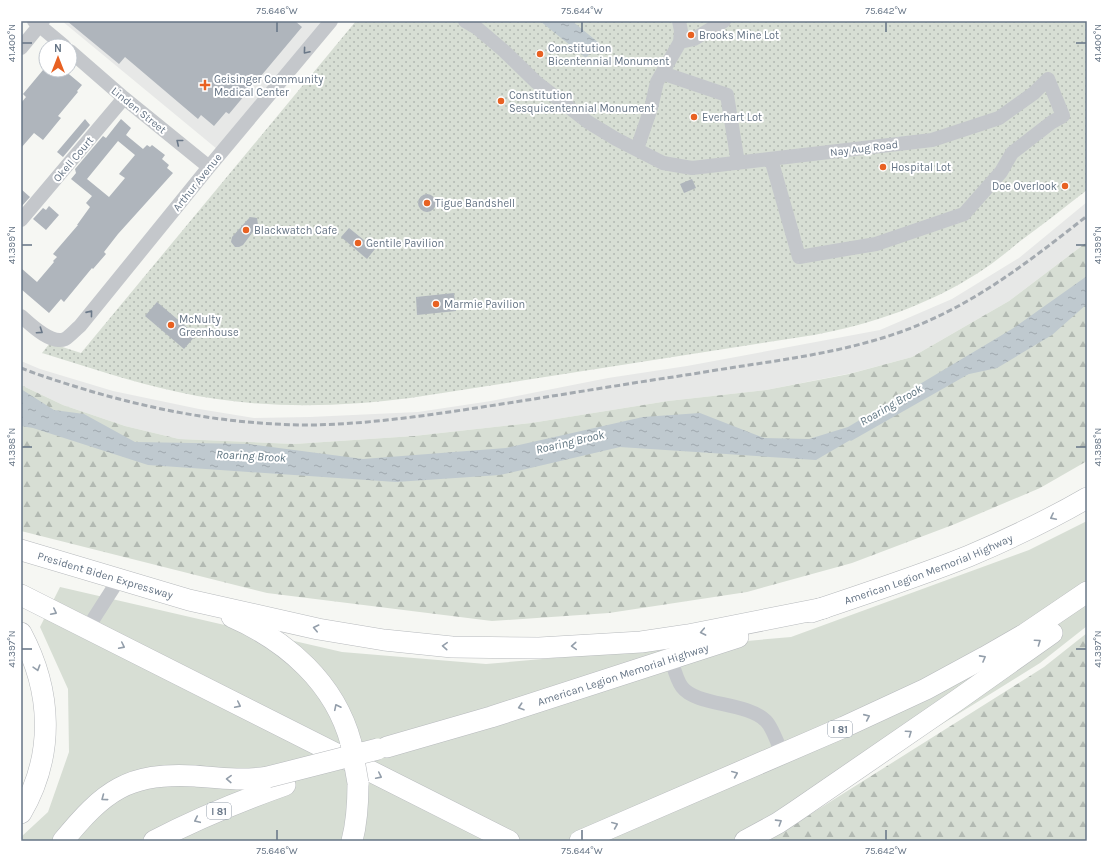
<svg xmlns="http://www.w3.org/2000/svg" width="1108" height="862" font-family="Karla,sans-serif">
  <style>
    .built { fill: #e7e8e7 }
    .green { fill: #d7ded4 }
    .forest { fill: url(#forest-firs) }
    .park { fill: url(#park-dots) }
    .water { fill: url(#water-ripples) }
    .lines { fill: none; stroke-linecap: round; stroke-linejoin: round }
    .stream { stroke: #bfc9cf; stroke-width: 3.5 }
    .building { fill: #afb5bc; fill-rule: evenodd }
    .highway-casing { stroke: #b7babd; stroke-width: 22 }
    .minor { stroke: #c4c7cb; stroke-width: 14 }
    .highway { stroke: #fff; stroke-width: 21 }
    .rail { stroke: #a4aab0; stroke-width: 3; stroke-dasharray: 6 3; stroke-linecap: butt }
    .highway-bridge-casing { stroke: #b7babd; stroke-width: 22; stroke-linecap: butt }
    .highway-bridge { stroke: #fff; stroke-width: 21 }
    .oneway { stroke: #6a7888 }
    .oneway2 { stroke: #939eaa }
    .ticks { fill: none; stroke: #657485; stroke-width: 1.5 }
    .poi-dot { fill: #e86122; stroke: #fff; stroke-width: 1.5 }
    .labels { text-anchor: middle; stroke-width: 4; stroke-linejoin: round; paint-order: stroke }
    .shield { fill: #fff; stroke: #939eaa; stroke-width: 1 }
    .shield-label { font-size: 10px; font-weight: bold; fill: #657485 }
    .poi-label { font-size: 11px; fill: #657485; stroke: #fff; text-anchor: start }
    .street-label { font-size: 11px; fill: #657485; stroke: #fff }
    .water-label { font-size: 12px; font-style: italic; fill: #607682; stroke: #fff }
    .neatline { fill: none; stroke: #657485; stroke-width: 1.5 }
    .ticks-label { font-size: 10px; text-anchor: middle; fill: #657485 }
  </style>
  <defs>
    <pattern id="forest-firs" width="22" height="20" patternUnits="userSpaceOnUse"><rect width="22" height="20" fill="#d7ded4"/><path d="M5 1l3.5 6h-7zM16 11l3.5 6h-7z" fill="#b2b9b2"/></pattern>
    <pattern id="park-dots" width="8" height="8" patternUnits="userSpaceOnUse"><rect width="8" height="8" fill="#d7ded4"/><path d="M2 2h.1M6 6h.1" fill="none" stroke="#b2b9b2" stroke-width="1.8" stroke-linecap="round"/></pattern>
    <pattern id="water-ripples" width="26" height="14" patternUnits="userSpaceOnUse"><rect width="26" height="14" fill="#bfc9cf"/><path d="M2 4q2-2 4 0t4 0M15 11q2-2 4 0t4 0" fill="none" stroke="#9fa8ae"/></pattern>
  </defs>
  <rect width="100%" height="100%" fill="#f6f7f3"/>
  <!-- built -->
  <path class="built" d="M62 21H326L217 149Z
    M1087 202V242L1009 301 912 357 852 373 766 390 668 401 531 423 414 436 294 444 179 439 125 426 63 405 21 385V361L40 369 113 391 199 409 254 418 310 417 418 412 491 401 608 378 687 366 880 330 952 299 1019 258Z"/>
  <!-- green -->
  <path class="green" d="M1087 521V626L1040 663 754 841H21V837L48 812 69 752 68 689 40 627 60 587 342 652 486 664 791 637 1029 550Z"/>
  <!-- forest -->
  <path class="forest" d="M1087 242V461L1040 488 955 524 852 563 747 592 609 613 492 621 267 593 21 531V385L63 405 125 426 179 439 294 444 414 436 531 423 668 401 766 390 849 374 912 357 1009 301Z
    M1087 633V841H768L1044 667Z"/>
  <!-- park -->
  <path class="park" d="M356 21H1087V190C1064 208 1042 225 1019 242 1006 253 992 264 978 273 928 305 872 324 814 335L410 398C334 408 254 409 178 392 132 382 87 367 42 353L50 343 81 353Z"/>
  <!-- water -->
  <path class="water" d="M540 21H572L599 43 586 58Z
    M1087 276V304L1052 335 997 368 960 376 816 460 620 447 500 475 396 482 148 465 33 428 21 426V389L54 410 84 414 135 442 248 444 363 459 506 448 643 417 700 413 764 438 809 439 848 427 1012 329Z"/>
  <g class="lines">
    <!-- stream -->
    <path class="stream" d="M851 439 967 373"/>
  </g>
  <!-- building -->
  <path class="building" d="M67 21H295L302 27 229 114 226 112 214 126 201 115 198 119 125 57 119 64Z
    M43 70H64L82 85 77 91 78 92 58 116 61 118 43 140 34 133 21 148V103L26 97 23 94Z
    M85 119 90 125 63 157 57 152Z
    M121 119 131 128 126 135 143 149 147 145 150 147 152 145 165 155 162 159 169 165 167 168 173 173 118 234 104 252 106 254 93 269 92 268 64 302 61 299 49 313 21 289V268L37 282 54 262 53 261 57 257 53 254 78 225H77L90 207 86 203 92 196 71 179 76 173 75 169 103 136 106 138ZM118 141 135 155 119 174 125 178 109 197 87 179Z
    M692 179 696 188 684 193 680 184Z
    M21 189 30 197 21 207Z
    M418 203a9 9 0 1 1 18 0a9 9 0 1 1-18 0Z
    M49 206 59 215 46 230 33 219 43 208 46 210Z
    M250 217 257 218 258 225 243 245 239 247H235L231 242 232 237Z
    M349 228 375 249 367 259 341 237Z
    M454 293 456 311 417 315 416 297Z
    M157 302 196 335 184 349 145 316Z"/>
  <g class="lines">
    <defs>
      <g id="highway">
        <path id="s1" d="M21 550 189 600 318 629 384 640 452 647 539 648 641 642 688 635 824 608"/>
        <path d="M21 595 509 841"/>
        <path id="s2" d="M811 612C864 594 917 577 969 556 1009 539 1049 520 1087 498"/>
        <path d="M232 617C287 641 335 683 351 743"/>
        <path d="M21 633C52 691 55 755 21 813"/>
        <path id="s3" d="M387 747 491 717 738 637"/>
        <path d="M63 841C104 791 128 772 195 776 220 778 243 781 268 777"/>
        <path d="M154 841C196 819 240 801 285 785"/>
        <path d="M352 841C357 822 358 803 358 783"/>
        <path d="M580 841 844 727 926 689 985 657 1025 634 1087 592"/>
        <path d="M745 841 778 823 796 811 956 701 1052 633"/>
      </g>
    </defs>
    <!-- highway casing -->
    <use href="#highway" class="highway-casing"/>
    <!-- minor -->
    <path class="minor" d="M34 21 64 46
      M465 21 477 28 503 50 536 82 588 122 616 139 663 163 692 168 932 140 999 118 1034 93 1048 79 1063 116 1052 122 1012 153 1001 172 964 214 876 244 799 257 771 159
      M680 42 694 39 724 21
      M21 48 43 21
      M70 51 124 98 209 167
      M662 73 727 95 738 163
      M637 149 651 108 657 82 680 42 681 31 679 21
      M21 220 124 98
      M21 316C30 324 51 345 65 339 70 336 75 330 80 326L209 167 331 21
      M87 629 119 579
      M671 658C674 668 676 679 682 687 696 706 747 702 766 721 771 726 779 746 782 754"/>
    <!-- highway -->
    <use href="#highway" class="highway"/>
    <!-- rail -->
    <path class="rail" d="M21 368C44 377 67 384 90 391 162 412 235 425 311 425 371 424 430 415 489 406 548 397 607 387 666 378 694 374 722 369 749 365 810 356 872 346 928 321 987 295 1037 255 1087 216"/>
    <defs>
      <path id="highway-bridge" d="M351 743 358 783
        M268 777 378 749"/>
    </defs>
    <!-- highway-bridge casing -->
    <use href="#highway-bridge" class="highway-bridge-casing"/>
    <!-- highway-bridge -->
    <use href="#highway-bridge" class="highway-bridge"/>
  </g>
  <!-- one-way arrows -->
  <defs><path id="oneway-chevron" d="M-2-3.5L2.5 0L-2 3.5" fill="none" stroke-width="1.6" stroke-linecap="round" stroke-linejoin="round"/></defs>
  <g class="oneway">
    <use href="#oneway-chevron" transform="translate(306 51) rotate(130)"/>
    <use href="#oneway-chevron" transform="translate(179 142) rotate(-141)"/>
    <use href="#oneway-chevron" transform="translate(90 313) rotate(-51)"/>
    <use href="#oneway-chevron" transform="translate(40 331) rotate(34)"/>
  </g>
  <g class="oneway2">
    <use href="#oneway-chevron" transform="translate(1053 517) rotate(153)"/>
    <use href="#oneway-chevron" transform="translate(54 612) rotate(27)"/>
    <use href="#oneway-chevron" transform="translate(316 628) rotate(-167)"/>
    <use href="#oneway-chevron" transform="translate(703 632) rotate(169)"/>
    <use href="#oneway-chevron" transform="translate(1038 642) rotate(-35)"/>
    <use href="#oneway-chevron" transform="translate(122 646) rotate(26)"/>
    <use href="#oneway-chevron" transform="translate(445 646) rotate(-176)"/>
    <use href="#oneway-chevron" transform="translate(574 646) rotate(176)"/>
    <use href="#oneway-chevron" transform="translate(983 658) rotate(-29)"/>
    <use href="#oneway-chevron" transform="translate(37 668) rotate(73)"/>
    <use href="#oneway-chevron" transform="translate(238 705) rotate(26)"/>
    <use href="#oneway-chevron" transform="translate(337 707) rotate(-116)"/>
    <use href="#oneway-chevron" transform="translate(521 707) rotate(162)"/>
    <use href="#oneway-chevron" transform="translate(867 717) rotate(-24)"/>
    <use href="#oneway-chevron" transform="translate(909 733) rotate(-35)"/>
    <use href="#oneway-chevron" transform="translate(735 774) rotate(-23)"/>
    <use href="#oneway-chevron" transform="translate(379 776) rotate(26)"/>
    <use href="#oneway-chevron" transform="translate(229 779) rotate(-178)"/>
    <use href="#oneway-chevron" transform="translate(104 798) rotate(143)"/>
    <use href="#oneway-chevron" transform="translate(197 820) rotate(155)"/>
    <use href="#oneway-chevron" transform="translate(779 822) rotate(-32)"/>
    <use href="#oneway-chevron" transform="translate(615 825) rotate(-23)"/>
  </g>
  <!-- ticks -->
  <path class="ticks" d="M277 22V32M582 22V32M886 22V32M22 43H32M1076 43H1086M22 245H32M1076 245H1086M22 447H32M1076 447H1086M22 649H32M1076 649H1086M277 830V840M582 830V840M886 830V840"/>
  <!-- markers -->
  <g class="poi-dot">
    <circle cx="691" cy="35" r="4"/>
    <circle cx="540" cy="54" r="4"/>
    <path d="M203 79h4v4h4v4h-4v4h-4v-4h-4v-4h4z"/>
    <circle cx="501" cy="101" r="4"/>
    <circle cx="694" cy="117" r="4"/>
    <circle cx="883" cy="167" r="4"/>
    <circle cx="1065" cy="186" r="4"/>
    <circle cx="427" cy="203" r="4"/>
    <circle cx="246" cy="230" r="4"/>
    <circle cx="358" cy="243" r="4"/>
    <circle cx="436" cy="304" r="4"/>
    <circle cx="171" cy="325" r="4"/>
  </g>
  <g class="labels">
    <!-- shield labels -->
    <g class="shield">
      <rect x="828" y="721" width="24" height="16" rx="3"/>
      <rect x="207" y="803" width="24" height="16" rx="3"/>
    </g>
    <g class="shield-label">
      <text x="840" y="733">I 81</text>
      <text x="219" y="815">I 81</text>
    </g>
    <!-- poi labels -->
    <g class="poi-label">
      <text x="699" y="39">Brooks Mine Lot</text>
      <text x="548" y="52">Constitution<tspan x="548" dy="13">Bicentennial Monument</tspan></text>
      <text x="214" y="83">Geisinger Community<tspan x="214" dy="13">Medical Center</tspan></text>
      <text x="509" y="99">Constitution<tspan x="509" dy="13">Sesquicentennial Monument</tspan></text>
      <text x="702" y="121">Everhart Lot</text>
      <text x="891" y="171">Hospital Lot</text>
      <text x="1057" y="190" text-anchor="end">Doe Overlook</text>
      <text x="435" y="207">Tigue Bandshell</text>
      <text x="254" y="234">Blackwatch Cafe</text>
      <text x="366" y="247">Gentile Pavilion</text>
      <text x="444" y="308">Marmie Pavilion</text>
      <text x="179" y="323">McNulty<tspan x="179" dy="13">Greenhouse</tspan></text>
    </g>
    <!-- street labels -->
    <g class="street-label">
      <text transform="translate(139 110) rotate(39)" y="4">Linden Street</text>
      <text transform="translate(864 148) rotate(-7)" y="4">Nay Aug Road</text>
      <text transform="translate(73 159) rotate(-50)" y="4">Okell Court</text>
      <text transform="translate(197 182) rotate(-51)" y="4">Arthur Avenue</text>
      <text dy="4" stroke="none"><textPath href="#s2" startOffset="125">American Legion Memorial Highway</textPath></text>
      <text dy="4" stroke="none"><textPath href="#s1" startOffset="88">President Biden Expressway</textPath></text>
      <text dy="4" stroke="none"><textPath href="#s3" startOffset="247">American Legion Memorial Highway</textPath></text>
    </g>
    <!-- water labels -->
    <g class="water-label">
      <text transform="translate(891 405) rotate(-30)" y="4">Roaring Brook</text>
      <text transform="translate(570 442) rotate(-13)" y="4">Roaring Brook</text>
      <text transform="translate(251 456) rotate(3)" y="4">Roaring Brook</text>
    </g>
  </g>
  <!-- border -->
  <rect width="1108" height="862" fill="none" stroke="#ffffff" stroke-width="44"/>
  <!-- north arrow -->
  <g transform="translate(58 58)"><circle r="19" fill="#ffffff" stroke="#c1c7ce"/>
  <path d="M0-3L7 15L0 10L-7 15Z" fill="#e86122"/>
  <text y="-6" font-size="11" font-weight="bold" text-anchor="middle" fill="#657485">N</text>
  </g>
  <rect x="22" y="22" width="1064" height="818" class="neatline"/>
  <g class="ticks-label">
    <text x="277" y="14">75.646°W</text>
    <text x="582" y="14">75.644°W</text>
    <text x="886" y="14">75.642°W</text>
    <text transform="translate(11 43) rotate(-90)" y="4">41.400°N</text>
    <text transform="translate(1097 43) rotate(-90)" y="4">41.400°N</text>
    <text transform="translate(11 245) rotate(-90)" y="4">41.399°N</text>
    <text transform="translate(1097 245) rotate(-90)" y="4">41.399°N</text>
    <text transform="translate(11 447) rotate(-90)" y="4">41.398°N</text>
    <text transform="translate(1097 447) rotate(-90)" y="4">41.398°N</text>
    <text transform="translate(11 649) rotate(-90)" y="4">41.397°N</text>
    <text transform="translate(1097 649) rotate(-90)" y="4">41.397°N</text>
    <text x="277" y="854">75.646°W</text>
    <text x="582" y="854">75.644°W</text>
    <text x="886" y="854">75.642°W</text>
  </g>
</svg>
